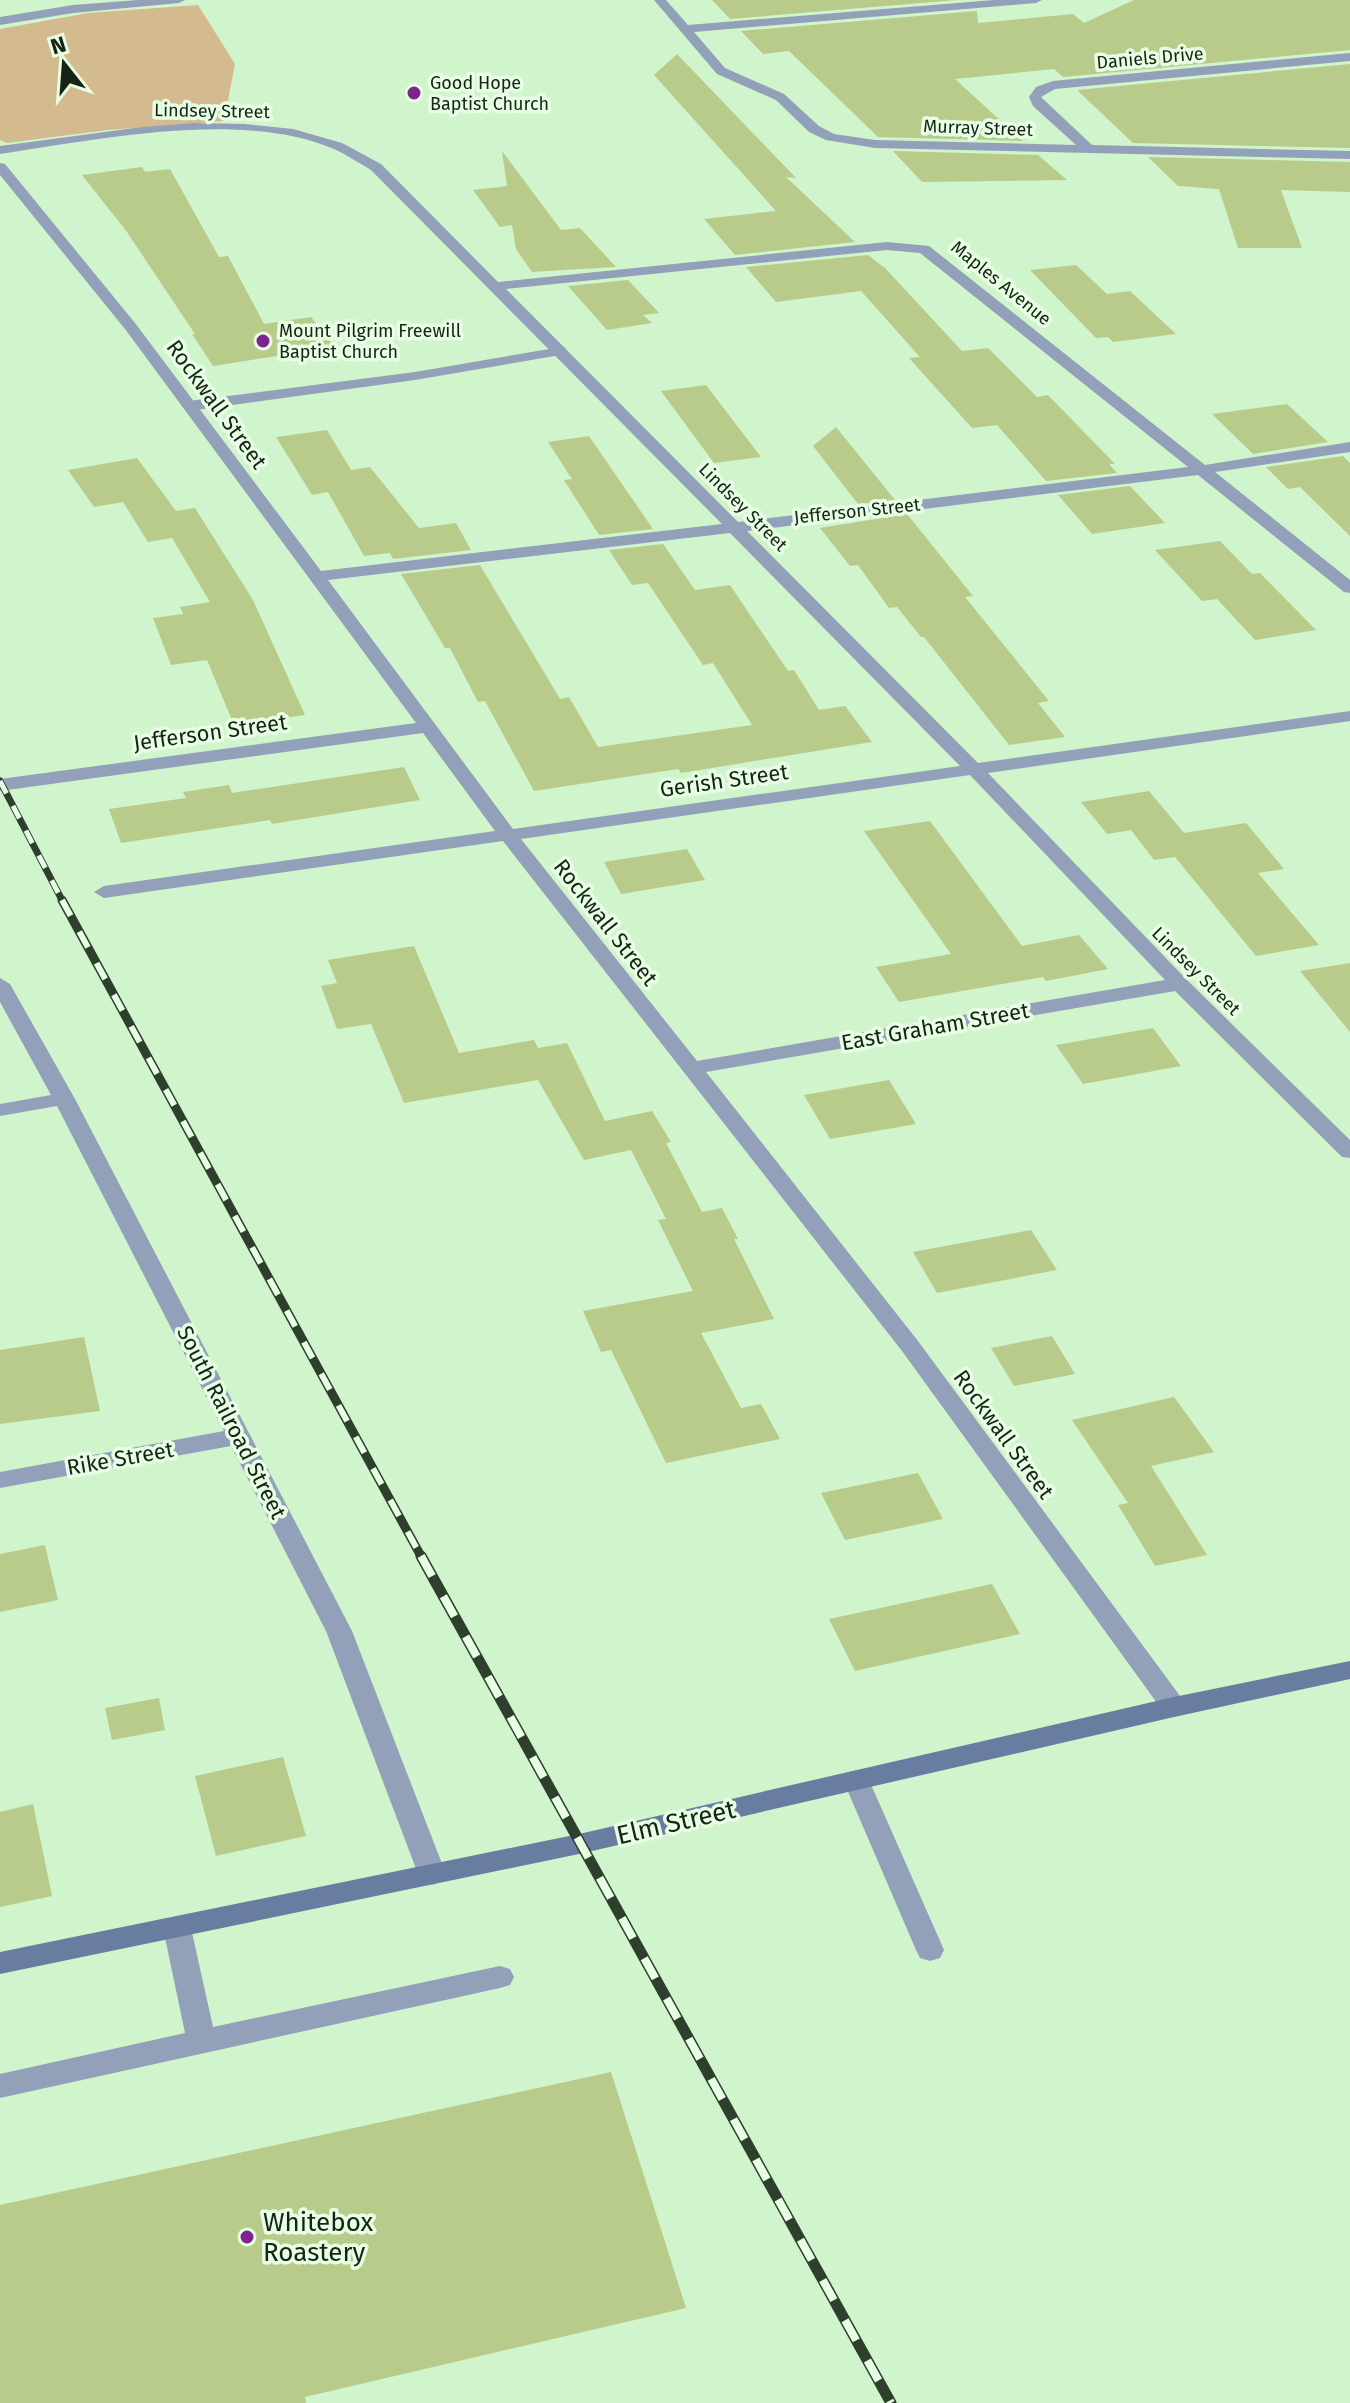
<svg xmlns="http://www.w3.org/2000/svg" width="1350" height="2403" font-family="'Fira Sans',sans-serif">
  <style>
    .green { fill: #d4bb8f }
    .building { fill: #b8cb8b }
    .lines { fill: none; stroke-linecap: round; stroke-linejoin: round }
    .service { fill: #92a0b9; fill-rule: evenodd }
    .minor { fill: #92a0b9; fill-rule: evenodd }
    .secondary { fill: #697da0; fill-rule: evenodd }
    .rail-far2-casing { stroke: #2f3f2d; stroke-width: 7 }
    .rail-far1-casing { stroke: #2f3f2d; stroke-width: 9 }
    .rail-casing { stroke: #2f3f2d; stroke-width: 11 }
    .rail-far2 { stroke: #e7fde4; stroke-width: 5; stroke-dasharray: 14; stroke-linecap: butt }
    .rail-far1 { stroke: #e7fde4; stroke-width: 6; stroke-dasharray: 18; stroke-linecap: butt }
    .rail { stroke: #e7fde4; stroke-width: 8; stroke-dasharray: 23; stroke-linecap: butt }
    .poi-dot { fill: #80238f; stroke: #e7fde4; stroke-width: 3 }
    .labels { text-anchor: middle; stroke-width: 7; stroke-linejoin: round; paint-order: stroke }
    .far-street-label { font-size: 18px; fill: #172415; stroke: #e7fde4 }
    .far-poi-label { font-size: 18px; fill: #172415; stroke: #e7fde4; text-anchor: start }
    .street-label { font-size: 22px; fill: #172415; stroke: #e7fde4 }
    .near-street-label { font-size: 26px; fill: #172415; stroke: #e7fde4 }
    .near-poi-label { font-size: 26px; fill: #172415; stroke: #e7fde4; text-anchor: start }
  </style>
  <rect width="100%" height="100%" fill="#d0f4cb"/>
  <!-- green -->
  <path class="green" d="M198 5 235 64 224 121 108 130 7 143 0 140V29L88 13Z"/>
  <!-- building -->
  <path class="building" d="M712 0H957L730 19Z
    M1134 0H1350V50L1063 77 1054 69 955 79 1023 141 878 137 789 51 763 54 741 31 977 11 978 23 1073 14 1084 23Z
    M677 54 796 178 786 177 855 242 735 255 704 219 776 211 654 75Z
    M1350 64V148L1133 143 1077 90Z
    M502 151 561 230 580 228 616 267 532 272 516 249 512 225 500 227 473 190 507 186Z
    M893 151 1038 155 1067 180 922 182Z
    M1148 157 1350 162V192L1281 190 1302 248H1238L1219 189 1178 186Z
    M142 167 145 172 170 169 219 257 228 256 264 324 311 317 335 347 213 366 192 334H195L127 232 82 175Z
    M868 255 885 268 962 351 988 348 1037 397 1048 395 1115 464H1109L1117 473 1046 481 997 425 972 428 909 358 920 357 861 291 776 302 746 267Z
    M1076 265 1107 294 1130 291 1176 334 1113 342 1108 337 1096 338 1030 270Z
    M628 280 659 313 643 315 652 323 607 330 568 286Z
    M706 385 761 457 714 463 661 391Z
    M1287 404 1328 442 1253 454 1212 414Z
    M836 427 895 500 858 504 813 446Z
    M327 430 351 470 370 467 419 528 456 523 471 550 393 559 390 553 364 556 328 492 312 495 276 437Z
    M589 436 615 474 653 529 599 535 564 480 572 479 548 442Z
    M1343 456 1350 463V536L1300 487 1288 489 1266 467Z
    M137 458 176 511 195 508 253 600 305 715 234 725 207 660 171 665 153 618 183 614 180 607 210 602 172 538 148 542 123 502 94 507 68 470Z
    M1130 486 1165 523 1092 534 1058 495Z
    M907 514 973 596 965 597 1049 701 1038 703 1065 737 1009 745 924 637H921L897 607 889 608 858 565 850 566 820 528Z
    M1220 541 1252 574 1260 573 1316 630 1255 640 1217 599 1202 601 1155 550Z
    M663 544 695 590 730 585 788 671 794 670 819 710 845 706 872 742 681 773 678 769 534 791 485 701 478 702 450 648H445L401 574 480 565 560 699 569 697 598 747 752 725 713 663 703 665 648 583 632 585 609 550Z
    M404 767 420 800 272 824 270 820 121 843 109 809 186 798 183 792 229 785 232 793Z
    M1149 791 1184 833 1246 823 1284 869 1258 873 1319 945 1256 956 1175 857 1154 860 1131 830 1107 834 1081 802Z
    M930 821 1022 946 1079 935 1108 969 1046 981 1043 977 899 1002 876 967 951 954 864 831Z
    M687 849 705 880 621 894 604 862Z
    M414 946 459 1053 534 1040 538 1048 567 1043 605 1121 652 1111 671 1142 666 1143 702 1212 722 1208 738 1239H734L774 1319 701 1333 741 1408 761 1404 780 1439 666 1463 611 1350 601 1352 583 1311 693 1291 658 1220 666 1219 631 1150 584 1160 538 1080 404 1103 371 1024 337 1029 321 986 337 983 328 960Z
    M1350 963V1032L1300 971Z
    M1153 1028 1181 1066 1083 1084 1056 1045Z
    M889 1080 916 1124 830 1139 804 1095Z
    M1031 1230 1057 1270 937 1293 913 1252Z
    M1052 1336 1075 1374 1014 1386 991 1348Z
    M84 1337 100 1411 0 1424V1350Z
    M1174 1397 1214 1452 1151 1466 1207 1555 1155 1566 1118 1505 1128 1503 1072 1420Z
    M918 1473 943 1519 845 1540 821 1493Z
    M45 1545 58 1600 0 1612V1554Z
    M992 1584 1020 1634 855 1671 829 1619Z
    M159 1698 165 1730 112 1740 105 1708Z
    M283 1757 306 1836 216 1856 195 1776Z
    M33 1804 52 1896 0 1907V1812Z
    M611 2072 686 2308 305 2397 306 2403H0V2205Z"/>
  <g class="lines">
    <!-- service -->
    <path class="service" d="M561 347 566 348V354L415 380 189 411 181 406 189 401 415 372Z
      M856 1770 866 1773 869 1780 944 1950 940 1958 930 1961 920 1958 916 1950 843 1780 846 1773Z
      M177 1917 187 1920 191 1928 213 2027 500 1966 510 1969 514 1977 510 1985 500 1988 0 2098V2074L185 2033 163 1928 167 1920Z"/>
    <!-- minor -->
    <path class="minor" d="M138 0H185L179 3 73 13 0 25V17L73 5Z
      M654 0H666L688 25 994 0H1042L1036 3 694 32 725 68 784 94 819 126 834 134 875 140 1076 145 1033 106 1029 97 1036 87 1053 81 1350 53V61L1055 89 1041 97 1092 145 1350 151V159L875 148 826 140 809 132 776 100 717 74Z
      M194 123 245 124 293 129 342 143 381 164 498 282 887 242 929 246 1205 465 1350 442V452L1215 472 1350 580V593L1344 592 1198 475 747 531 978 763 1350 711V721L988 773 1187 980 1350 1140V1158L1342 1157 1175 991 706 1072 918 1341 1183 1700 1187 1707 1183 1714 1174 1717 1165 1714 902 1351 503 841 104 898 94 892 104 886 495 831 423 733 0 791V779L416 723 125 329 0 175V163L5 164 135 323 321 571 722 524 371 170C359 163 347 155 334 149 242 109 96 140 0 154V146L142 127ZM887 250 920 253 1188 467 738 522 506 289ZM730 533 960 766 513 829 328 580ZM970 775 1165 980 697 1061 521 839Z
      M0 978 10 984 75 1099 352 1631 446 1874 442 1881 432 1885 422 1881 418 1874 326 1631 231 1446 0 1488V1472L224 1431 57 1106 0 1116V1104L51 1095 0 1002Z"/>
    <!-- secondary -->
    <path class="secondary" d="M1350 1661V1679L1174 1717 579 1854 0 1974V1952L579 1834 1174 1697Z"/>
    <defs>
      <path id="rail-far2" d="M0 781 63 902"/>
      <path id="rail-far1" d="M62 900 422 1558"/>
      <path id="rail" d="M421 1556 891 2403"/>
    </defs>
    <!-- rail-far2 casing -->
    <use href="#rail-far2" class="rail-far2-casing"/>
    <!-- rail-far1 casing -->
    <use href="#rail-far1" class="rail-far1-casing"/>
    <!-- rail casing -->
    <use href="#rail" class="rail-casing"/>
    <!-- rail-far2 -->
    <use href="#rail-far2" class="rail-far2"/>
    <!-- rail-far1 -->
    <use href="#rail-far1" class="rail-far1"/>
    <!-- rail -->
    <use href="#rail" class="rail"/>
  </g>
  <!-- markers -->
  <g class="poi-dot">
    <circle cx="414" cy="93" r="8"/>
    <circle cx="263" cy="341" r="8"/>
    <circle cx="247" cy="2237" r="8"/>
  </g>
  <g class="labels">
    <!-- far-street labels -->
    <g class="far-street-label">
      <text transform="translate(1150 58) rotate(-5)" y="6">Daniels Drive</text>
      <text transform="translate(212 111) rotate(1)" y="6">Lindsey Street</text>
      <text transform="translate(978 128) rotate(2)" y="6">Murray Street</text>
      <text transform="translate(1001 283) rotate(39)" y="6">Maples Avenue</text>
      <text transform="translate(743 507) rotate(45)" y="6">Lindsey Street</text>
      <text transform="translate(857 511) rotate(-6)" y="6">Jefferson Street</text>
      <text transform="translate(1196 971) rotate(45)" y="6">Lindsey Street</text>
    </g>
    <!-- far-poi labels -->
    <g class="far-poi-label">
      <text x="430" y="89">Good Hope<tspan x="430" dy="21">Baptist Church</tspan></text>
      <text x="279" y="337">Mount Pilgrim Freewill<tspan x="279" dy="21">Baptist Church</tspan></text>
    </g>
    <!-- street labels -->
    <g class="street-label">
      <text transform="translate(217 404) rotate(54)" y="8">Rockwall Street</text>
      <text transform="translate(210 732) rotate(-8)" y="8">Jefferson Street</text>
      <text transform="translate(724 780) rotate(-8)" y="8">Gerish Street</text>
      <text transform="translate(606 922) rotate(52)" y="8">Rockwall Street</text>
      <text transform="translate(935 1026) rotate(-10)" y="8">East Graham Street</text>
      <text transform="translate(232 1422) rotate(63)" y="8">South Railroad Street</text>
      <text transform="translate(1004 1434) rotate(54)" y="8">Rockwall Street</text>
      <text transform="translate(120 1458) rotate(-10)" y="8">Rike Street</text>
    </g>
    <!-- near-street labels -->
    <g class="near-street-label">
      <text transform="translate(676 1822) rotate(-13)" y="9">Elm Street</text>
    </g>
    <!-- near-poi labels -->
    <g class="near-poi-label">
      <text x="263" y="2231">Whitebox<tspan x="263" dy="30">Roastery</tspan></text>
    </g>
  </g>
  <!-- north arrow -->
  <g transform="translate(64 64) rotate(343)" stroke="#e7fde4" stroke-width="6" paint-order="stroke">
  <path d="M0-6L14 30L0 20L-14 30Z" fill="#172415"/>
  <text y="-12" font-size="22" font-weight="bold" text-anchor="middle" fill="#172415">N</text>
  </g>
</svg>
